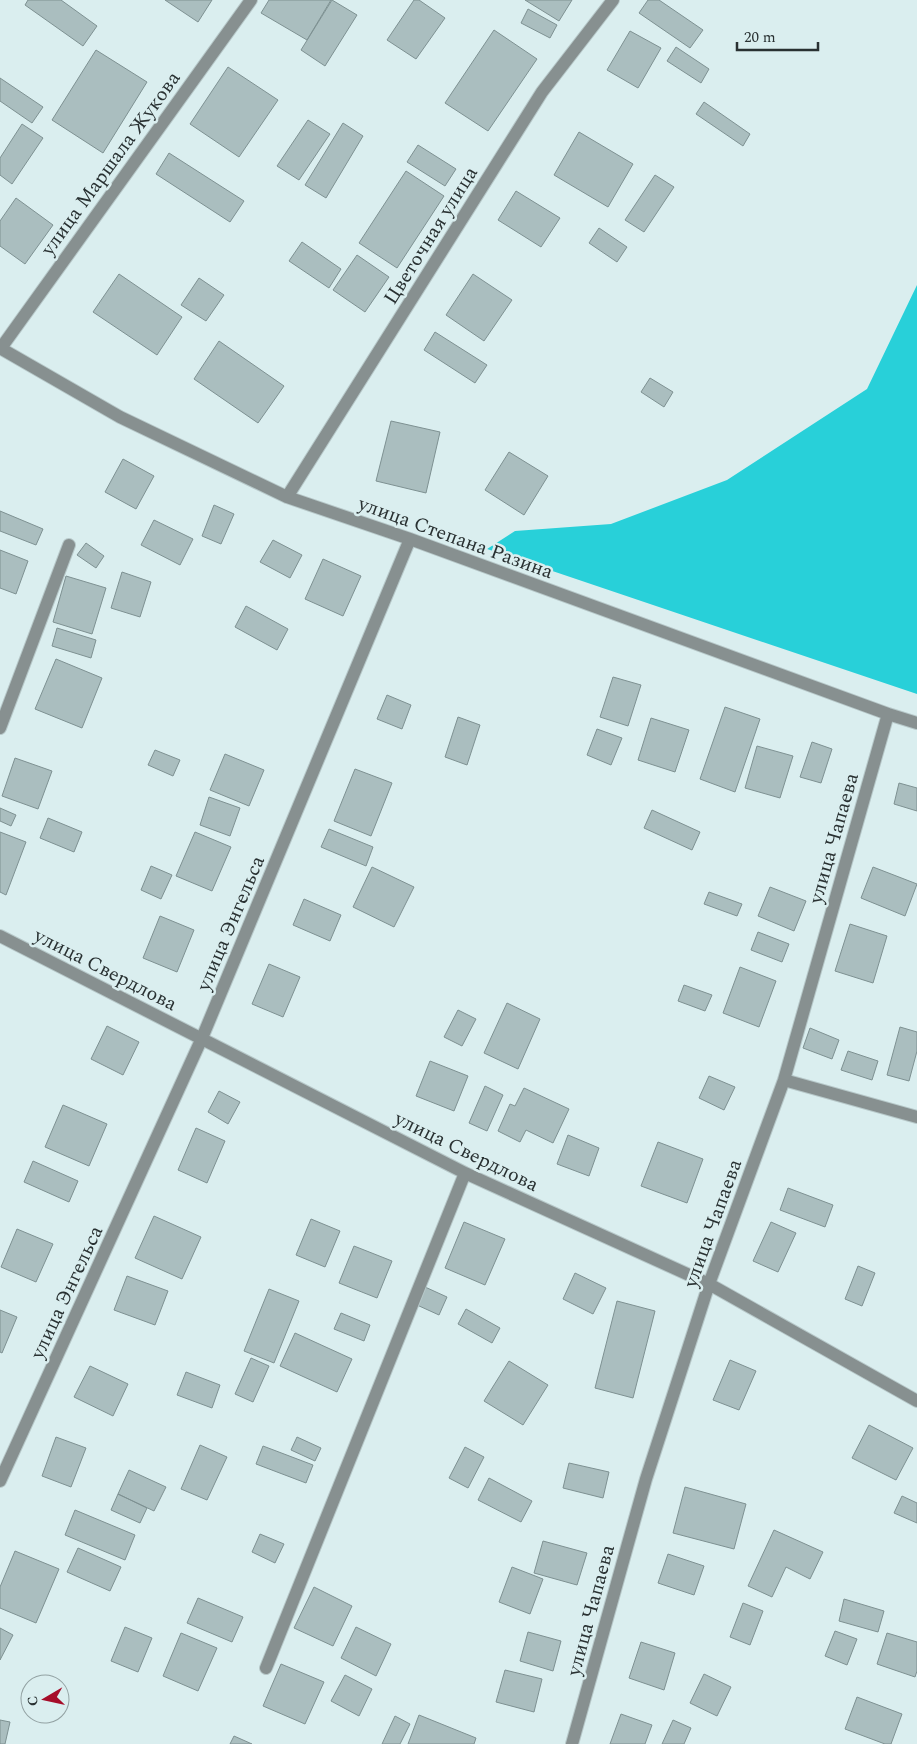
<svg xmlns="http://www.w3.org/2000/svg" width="917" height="1744" font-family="Spectral,serif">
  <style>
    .green { fill: #28d0d9 }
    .building { fill: #aabebf; stroke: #7e9192 }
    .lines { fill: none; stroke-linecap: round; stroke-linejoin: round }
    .minor-casing { stroke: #b7c8c9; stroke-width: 14 }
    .minor { stroke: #879090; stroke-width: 12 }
    .labels { text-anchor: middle; stroke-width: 5; stroke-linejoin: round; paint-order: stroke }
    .street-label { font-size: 20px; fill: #293132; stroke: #daeeef }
  </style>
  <rect width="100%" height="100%" fill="#daeeef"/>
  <!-- green -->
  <path class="green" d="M917 285V694L487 549 515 531 611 524 727 480 867 389Z"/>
  <!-- building -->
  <path class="building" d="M28 0H61L97 26 83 46 25 5Z
    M165 0H212L198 22Z
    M269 0H331L307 40 261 13Z
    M332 0 357 15 325 66 301 50Z
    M414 0H419L445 18 416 59 387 40Z
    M525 0H572L559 21Z
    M648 0H659L703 30 690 48 639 13Z
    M528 9 557 25 550 38 521 23Z
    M494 30 537 59 488 131 445 103Z
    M630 31 661 48 638 88 607 70Z
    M676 47 709 69 701 83 667 61Z
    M96 50 147 82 103 153 52 120Z
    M228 67 278 100 239 157 190 124Z
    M0 78 43 107 32 123 0 101Z
    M704 102 750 134 743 146 696 114Z
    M308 120 330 134 299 180 277 166Z
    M343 123 363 136 326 198 305 185Z
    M22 124 43 138 12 184 0 175V158Z
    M579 132 633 164 608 207 554 175Z
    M418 145 456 169 445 186 407 162Z
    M169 153 244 201 230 222 156 174Z
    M406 171 444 196 397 268 359 243Z
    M655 175 674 187 644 232 625 220Z
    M516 191 560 218 541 247 498 220Z
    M16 198 53 225 25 264 0 246V221Z
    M599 228 627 247 617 262 589 243Z
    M302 242 341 269 329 288 289 261Z
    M357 255 389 277 365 312 333 290Z
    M119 274 182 317 157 355 93 312Z
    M473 274 512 300 484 341 446 315Z
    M199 278 224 295 206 321 181 305Z
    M435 332 487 365 475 383 424 350Z
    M219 341 284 386 258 423 194 379Z
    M650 378 673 392 664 407 641 392Z
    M391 421 440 432 426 493 376 481Z
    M509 452 548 476 524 515 485 490Z
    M123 459 154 476 136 509 105 492Z
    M214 505 234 514 221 544 202 536Z
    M0 511 43 529 36 545 0 531Z
    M154 520 193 539 180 565 141 545Z
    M273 540 302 555 290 578 260 562Z
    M86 543 104 556 96 568 77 555Z
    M0 550 28 561 16 594 0 588Z
    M323 559 361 576 343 616 305 599Z
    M122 572 151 582 140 617 111 608Z
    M66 576 106 588 92 634 53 622Z
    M246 606 288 629 277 650 235 627Z
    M57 628 96 640 91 658 52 646Z
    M56 659 102 678 82 728 35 709Z
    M613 677 641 685 628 726 600 717Z
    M387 695 411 705 402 729 377 719Z
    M725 707 760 719 735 792 700 779Z
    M458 717 480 725 467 765 445 757Z
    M651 718 689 730 675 772 638 760Z
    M597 729 622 738 611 765 587 755Z
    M812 742 832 749 821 783 800 777Z
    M757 746 793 756 780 798 745 788Z
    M155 750 180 760 173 776 148 765Z
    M225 754 264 770 249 806 210 790Z
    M15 758 52 771 38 809 2 796Z
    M355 769 392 783 371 836 334 821Z
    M899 783 917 788V811L894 804Z
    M209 797 240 808 230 836 200 825Z
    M0 808 16 815 11 826 0 821Z
    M652 810 700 832 692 850 644 828Z
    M48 818 82 832 74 852 40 838Z
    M329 829 373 847 366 866 321 847Z
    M0 832 26 842 6 895 0 892Z
    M195 832 231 847 212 891 176 876Z
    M151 866 172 875 161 899 141 890Z
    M372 867 414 887 394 927 353 907Z
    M873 867 917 884 905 916 861 898Z
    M770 887 806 901 794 931 758 916Z
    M709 892 742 904 737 916 704 904Z
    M304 899 341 915 330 941 293 925Z
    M160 916 194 930 177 972 143 958Z
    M850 924 887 936 873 983 835 971Z
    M758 932 789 944 782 962 751 950Z
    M269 964 300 977 283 1017 252 1004Z
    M740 967 776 981 759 1027 723 1013Z
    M684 985 712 995 705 1011 678 1001Z
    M507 1003 540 1019 518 1069 484 1053Z
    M458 1010 476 1019 462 1046 444 1037Z
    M107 1026 139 1042 123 1075 91 1059Z
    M900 1027 917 1032V1051L909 1081 887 1075Z
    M810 1028 839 1040 832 1059 803 1048Z
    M848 1051 878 1061 872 1080 841 1070Z
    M430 1061 468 1076 454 1111 416 1096Z
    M709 1076 735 1087 724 1110 699 1098Z
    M485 1086 503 1095 487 1131 469 1123Z
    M524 1088 569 1109 553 1143 526 1130 520 1142 498 1131 510 1104 515 1106Z
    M219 1091 240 1102 228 1124 208 1112Z
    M63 1105 107 1124 89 1166 45 1147Z
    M196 1128 225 1141 207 1183 178 1170Z
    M568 1135 599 1148 589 1176 557 1164Z
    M658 1142 703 1159 687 1203 641 1186Z
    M33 1161 78 1181 69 1202 24 1182Z
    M788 1188 833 1205 825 1227 780 1210Z
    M154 1216 201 1237 182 1279 135 1258Z
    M311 1219 340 1231 325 1267 296 1255Z
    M464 1222 505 1239 485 1285 445 1268Z
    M771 1222 796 1233 778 1272 753 1261Z
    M17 1229 53 1244 36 1282 1 1267Z
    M354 1246 392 1261 377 1298 339 1283Z
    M858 1266 875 1273 862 1306 845 1299Z
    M575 1273 606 1288 593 1314 563 1299Z
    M127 1276 168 1291 155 1325 114 1310Z
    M425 1287 447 1297 439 1315 417 1305Z
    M269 1289 299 1301 274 1363 244 1351Z
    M617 1301 655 1311 633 1398 595 1388Z
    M466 1309 500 1328 492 1343 458 1324Z
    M0 1310 17 1317 2 1353 0 1352Z
    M341 1313 370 1325 364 1341 334 1329Z
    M295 1333 352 1359 337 1392 280 1366Z
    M251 1358 269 1366 253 1402 235 1394Z
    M730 1360 756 1371 739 1410 713 1400Z
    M509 1361 548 1385 523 1425 484 1401Z
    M90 1366 128 1384 113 1416 74 1397Z
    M186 1372 220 1385 212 1408 177 1395Z
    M869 1425 913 1448 896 1480 852 1458Z
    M56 1437 86 1448 71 1487 42 1476Z
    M297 1437 321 1448 315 1461 291 1450Z
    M200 1445 227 1457 207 1500 181 1489Z
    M263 1446 313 1465 306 1483 256 1464Z
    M465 1447 484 1457 468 1488 449 1478Z
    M569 1463 609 1472 603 1498 563 1488Z
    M129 1470 166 1487 154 1511 118 1494Z
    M489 1478 532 1501 521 1522 478 1500Z
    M685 1487 746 1504 734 1549 673 1533Z
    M118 1494 147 1508 140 1523 111 1510Z
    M902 1496 917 1503V1523L894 1513Z
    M75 1510 135 1535 125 1560 65 1535Z
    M774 1530 823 1552 810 1579 786 1567 772 1597 748 1586Z
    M260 1534 284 1544 275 1563 252 1552Z
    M543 1541 587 1553 577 1585 534 1573Z
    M78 1548 121 1567 110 1591 67 1572Z
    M15 1551 59 1569 36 1623 0 1608V1587Z
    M668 1554 704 1566 694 1595 658 1583Z
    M512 1567 543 1579 530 1614 499 1602Z
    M314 1587 352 1606 333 1646 294 1628Z
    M198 1598 243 1617 232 1642 187 1623Z
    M844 1599 884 1611 878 1632 839 1621Z
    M743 1603 763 1611 750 1645 730 1637Z
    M125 1627 152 1638 138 1672 111 1661Z
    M356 1627 391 1644 376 1676 341 1658Z
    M0 1628 13 1635 0 1660Z
    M835 1631 857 1639 847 1665 825 1656Z
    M528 1632 561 1641 553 1671 520 1661Z
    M181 1633 217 1648 198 1691 163 1676Z
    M887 1633 917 1642V1671L915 1677 877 1664Z
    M641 1642 675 1653 664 1690 629 1678Z
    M281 1664 324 1682 305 1724 263 1706Z
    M505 1670 542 1679 534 1712 496 1702Z
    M704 1674 731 1687 717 1716 690 1703Z
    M345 1675 372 1689 359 1716 331 1701Z
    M857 1697 902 1714 891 1744H885L845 1729Z
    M621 1714 652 1725 645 1744H610Z
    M419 1715 476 1738 474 1744H408Z
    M395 1716 410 1724 400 1744H382Z
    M0 1720 10 1722 5 1744H0Z
    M673 1720 691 1728 684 1744H662Z
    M234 1736 252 1744H230Z"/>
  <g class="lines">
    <defs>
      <path id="minor" d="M0 348 120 417 287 497 410 539 888 714 917 723
        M1 348 251 0
        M287 497 542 92 613 0
        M0 728 69 545
        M0 936 465 1173 709 1284 917 1401
        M784 1080 917 1117
        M0 1481 202 1038 410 539
        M266 1668 465 1173
        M572 1744 646 1479 709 1284 784 1080 888 714"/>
    </defs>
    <!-- minor casing -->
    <use href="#minor" class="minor-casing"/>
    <!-- minor -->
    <use href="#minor" class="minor"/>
  </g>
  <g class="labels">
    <!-- street labels -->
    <g class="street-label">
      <text transform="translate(110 163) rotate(-54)" y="7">улица Маршала Жукова</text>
      <text transform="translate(430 235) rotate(-58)" y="7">Цветочная улица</text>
      <text transform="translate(456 537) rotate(20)" y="7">улица Степана Разина</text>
      <text transform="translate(833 838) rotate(-74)" y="7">улица Чапаева</text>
      <text transform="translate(230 923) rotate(-67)" y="7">улица Энгельса</text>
      <text transform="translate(106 969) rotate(27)" y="7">улица Свердлова</text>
      <text transform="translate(467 1151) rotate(26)" y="7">улица Свердлова</text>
      <text transform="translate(712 1223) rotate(-70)" y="7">улица Чапаева</text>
      <text transform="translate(66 1292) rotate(-65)" y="7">улица Энгельса</text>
      <text transform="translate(590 1610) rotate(-75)" y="7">улица Чапаева</text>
    </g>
  </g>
  <!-- north arrow -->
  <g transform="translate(45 1699) rotate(261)"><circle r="24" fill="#daeeef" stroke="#93a2a3"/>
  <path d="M0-4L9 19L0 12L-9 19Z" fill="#a60c29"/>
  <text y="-8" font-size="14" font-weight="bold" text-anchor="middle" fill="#293132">С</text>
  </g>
  <!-- scale -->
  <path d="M737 42v8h81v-8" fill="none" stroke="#293132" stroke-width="2.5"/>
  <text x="744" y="42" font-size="15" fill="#293132" stroke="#daeeef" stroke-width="4" paint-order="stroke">20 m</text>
</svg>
